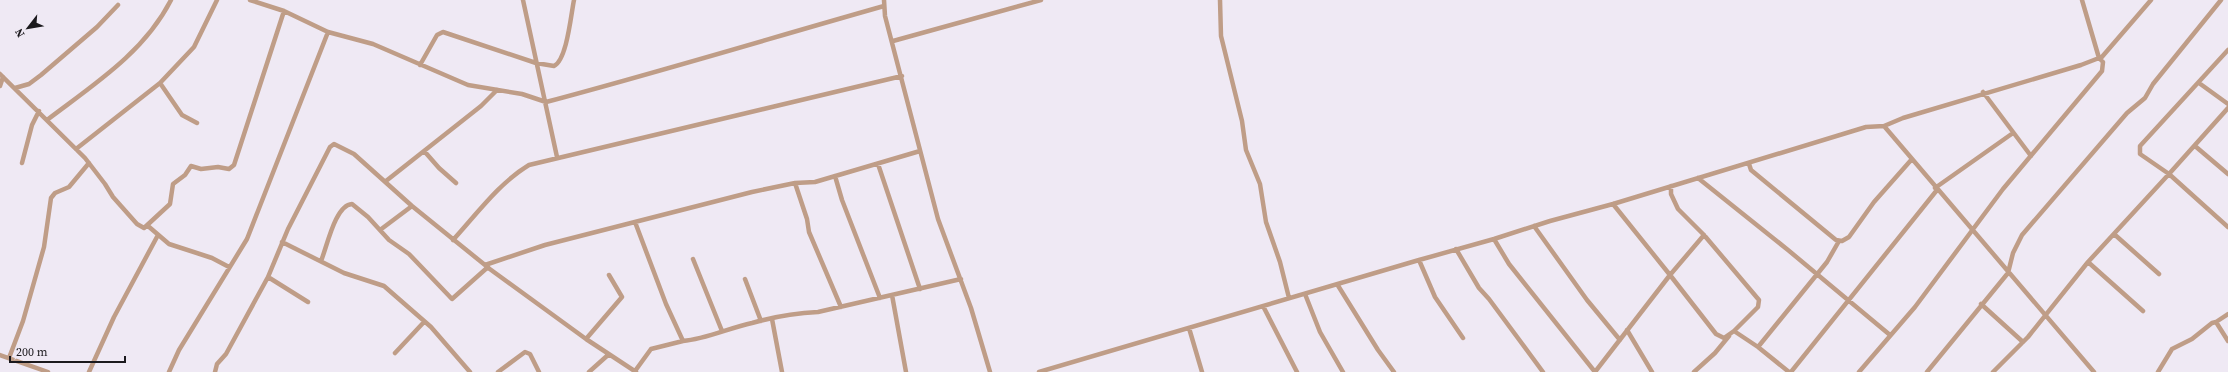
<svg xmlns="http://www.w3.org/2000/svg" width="2228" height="372" font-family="'Source Serif 4',serif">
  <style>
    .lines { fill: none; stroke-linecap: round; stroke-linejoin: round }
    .minor { stroke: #bf9d87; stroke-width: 4.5 }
  </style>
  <rect width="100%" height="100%" fill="#efe9f4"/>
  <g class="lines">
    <!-- minor -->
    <path class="minor" d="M250 0 284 11 328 32 373 44 468 85 522 94 546 102C659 72 771 38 884 6
      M523 0 557 157
      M884 0 885 16 938 219 971 308 990 372
      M1220 0 1221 36 1242 121 1246 150 1260 184 1266 222 1280 262 1289 298
      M2082 0 2099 58
      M893 41 1041 0
      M2228 50 2140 146V154L2169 174 2228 108
      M2101 58 2151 0
      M420 65 437 35 443 32 536 63 554 66C567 60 571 14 574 0
      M0 74 85 158 105 184 113 197 137 224 144 228 170 204 173 184 185 175 191 166 201 169 218 167 229 169 234 165 284 11
      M160 83 182 115 197 123
      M2199 83 2228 104
      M0 86 3 77
      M15 88 29 84 41 75 97 27 118 5
      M1983 92 2031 156
      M47 120C93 85 144 53 171 0
      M2195 146 2228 174
      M76 149 160 83 194 47 217 0
      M425 152 439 168 456 183
      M22 163 32 125 39 111
      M878 164 920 289
      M1749 164 1751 170 1836 240 1842 241 1849 237 1874 202 1912 159
      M835 176 842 200 880 298
      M1698 178 1788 250 1890 335
      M386 181 481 106 497 90
      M795 183 807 219 809 232 841 307
      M1671 186V194L1678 209 1704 235 1759 300 1758 307 1734 331
      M1935 188 2013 133
      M148 226 169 244 212 258 229 267
      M1534 226 1587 300 1620 340
      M380 230 412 206
      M2114 234 2159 274
      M1704 235 1670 275 1716 334 1724 338 1734 331 1758 347 1789 372
      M1494 239 1509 264 1595 372
      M453 240C476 215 499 183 529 165L902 76
      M282 242 344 273 384 286 431 327 470 372
      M1456 249 1479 288 1489 299 1543 372
      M693 259 722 331
      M1419 260 1435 297 1463 338
      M321 261C327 247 335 205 352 204L368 217 389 240 409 254 452 299 488 267
      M2088 262 2143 311
      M487 267 586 339 636 372
      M268 277 308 302
      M745 279 761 321
      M1337 284 1378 350 1394 372
      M1305 294 1320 332 1343 372
      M892 295 906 372
      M1981 304 2023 342
      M1263 306 1297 372
      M772 319 782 372
      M2216 322 2228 314
      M1189 328 1202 372
      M1627 330 1652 372
      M586 339 622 297 609 275
      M683 341C706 339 729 328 752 323 773 317 796 313 818 312L961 279
      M1758 347 1827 262 1839 241
      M395 353 424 322
      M0 355 48 372
      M9 358 23 321 44 247 51 198 55 193 69 187 89 163
      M635 371 651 349 683 341 666 304 635 222
      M89 372 114 317 158 235
      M169 372 179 350 247 239 328 32
      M215 372 217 364 226 354 268 277 288 229 330 147 334 144 354 154 412 206 485 265 545 245 752 192 795 183 815 182 920 151
      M498 372 525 352 530 354 539 372
      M589 372 608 355
      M1039 372 1419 260 1494 239 1550 221 1613 204 1866 127 1884 126 2094 372
      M1595 372 1670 275 1613 204
      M1694 372 1715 353 1729 336
      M1791 372 1937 190
      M1859 372 1915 307 2003 189 2102 71 2103 62 2099 58 2081 65 1903 118 1884 126
      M1927 372 2008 273 2013 253 2022 235 2127 113 2145 98 2153 84 2221 0
      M1993 372 2028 337 2088 262 2169 174 2228 227
      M2158 372 2172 349 2192 339 2212 323 2216 322 2228 341"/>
  </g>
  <!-- north arrow -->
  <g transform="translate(28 28) rotate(239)" stroke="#efe9f4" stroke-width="3" paint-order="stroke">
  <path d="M0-3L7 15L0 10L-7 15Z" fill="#1b191d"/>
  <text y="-6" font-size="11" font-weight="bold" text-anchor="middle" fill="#1b191d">N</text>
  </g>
  <!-- scale -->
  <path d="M10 356v6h115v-6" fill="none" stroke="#1b191d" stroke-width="2"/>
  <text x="16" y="356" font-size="12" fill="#1b191d" stroke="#efe9f4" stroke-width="3" paint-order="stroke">200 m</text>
</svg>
